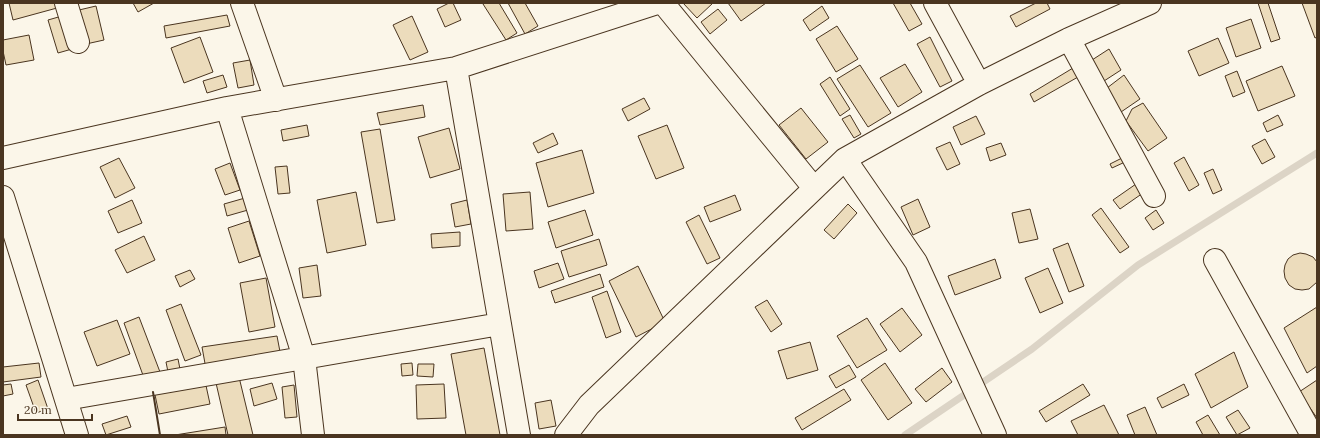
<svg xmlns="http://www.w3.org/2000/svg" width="1320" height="438" font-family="Lora,serif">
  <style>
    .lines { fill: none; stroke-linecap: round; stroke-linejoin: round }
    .stream { stroke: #dcd4c6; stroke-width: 7 }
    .building { fill: #ecdcbc; stroke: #4a3520 }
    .minor-casing { stroke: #4a3520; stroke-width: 24 }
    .minor { stroke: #fbf6e9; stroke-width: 22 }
    .wall { stroke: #4a3520; stroke-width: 2 }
  </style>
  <rect width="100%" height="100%" fill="#fbf6e9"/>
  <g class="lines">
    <!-- stream -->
    <path class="stream" d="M905 435 1032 349 1138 265 1317 153"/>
  </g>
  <!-- building -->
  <path class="building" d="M9 3H55L57 8 13 20Z
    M133 3H154L138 12Z
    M449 3H453L461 20 445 27 437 9Z
    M486 3H499L517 33 506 40 483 4Z
    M508 3H525L538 26 525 34Z
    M683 3H713L697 18Z
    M728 3H766L741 21Z
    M893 3H910L922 24 909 31Z
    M1036 3H1047L1050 9 1016 27 1010 16Z
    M1258 3H1268L1280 39 1271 42Z
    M1302 3H1317V37L1315 38Z
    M96 6 104 40 86 44 79 10Z
    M822 6 829 18 810 31 803 20Z
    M718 9 727 20 710 34 701 22Z
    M227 15 230 26 166 38 164 26Z
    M62 16 72 49 58 53 48 20Z
    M412 16 428 52 410 60 393 25Z
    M1251 19 1261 48 1236 57 1226 28Z
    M837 26 858 59 836 72 816 39Z
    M29 35 34 60 6 65 3 51V40Z
    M200 37 213 72 184 83 171 48Z
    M930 37 952 81 940 87 917 44Z
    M1218 38 1229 63 1199 76 1188 51Z
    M1109 49 1121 70 1104 81 1092 60Z
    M250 60 254 85 238 88 233 63Z
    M905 64 922 92 898 107 880 78Z
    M860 65 891 113 868 127 837 79Z
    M1282 66 1295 96 1258 111 1246 81Z
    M1073 68 1078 77 1034 102 1030 94Z
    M1237 71 1245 92 1233 97 1225 76Z
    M223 75 227 87 207 93 203 81Z
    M1124 75 1140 99 1121 112 1107 88Z
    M830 77 850 109 840 116 820 84Z
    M644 98 650 109 628 121 622 109Z
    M1143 103 1167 138 1148 151 1126 121 1132 109Z
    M423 105 425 117 380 125 377 113Z
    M801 108 828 142 806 159 779 125Z
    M850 115 861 134 854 138 842 119Z
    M1278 115 1283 125 1267 132 1263 123Z
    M976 116 985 134 961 145 953 127Z
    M307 125 309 136 283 141 281 130Z
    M667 125 684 168 656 179 638 136Z
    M449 128 460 169 430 178 418 137Z
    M380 129 395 220 377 223 361 132Z
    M553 133 558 144 538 153 533 143Z
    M1265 139 1275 157 1262 164 1252 146Z
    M950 142 960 164 947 170 936 148Z
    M1001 143 1006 155 990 161 986 148Z
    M582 150 594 193 548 207 536 163Z
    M1184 157 1199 185 1189 191 1174 163Z
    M119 158 135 188 115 198 100 167Z
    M1122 158 1125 162 1112 168 1110 164Z
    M230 163 240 190 225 195 215 169Z
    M287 166 290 193 278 194 275 167Z
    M1213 169 1222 190 1213 194 1204 173Z
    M1136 184 1143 193 1120 209 1113 200Z
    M356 192 366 245 327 253 317 200Z
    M530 192 533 229 506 231 503 194Z
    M735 195 741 210 710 222 704 207Z
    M245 198 248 210 227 216 224 204Z
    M918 199 930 227 913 235 901 207Z
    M132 200 142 223 118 233 108 211Z
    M467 200 471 224 455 227 451 204Z
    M848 204 857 213 834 239 824 230Z
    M1101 208 1129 247 1120 253 1092 215Z
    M1030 209 1038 239 1019 243 1012 213Z
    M585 210 593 235 556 248 548 222Z
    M1156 210 1164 223 1153 230 1145 218Z
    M699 215 720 258 707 264 686 222Z
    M249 221 260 256 239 263 228 228Z
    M460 232V246L432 248 431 234Z
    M144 236 155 260 127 273 115 250Z
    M599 239 607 265 569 277 561 251Z
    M1068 243 1084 286 1069 292 1053 249Z
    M1300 253 1306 254 1313 257 1317 262V282L1309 289 1302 290 1295 289 1289 285 1285 278 1284 271 1285 265 1288 259 1293 255Z
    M995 259 1001 278 955 295 948 276Z
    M558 263 564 279 539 288 534 271Z
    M317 265 321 296 303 298 299 268Z
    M638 266 665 322 636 337 609 281Z
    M1048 268 1063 303 1040 313 1025 278Z
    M190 270 195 279 180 287 175 276Z
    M600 274 604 287 555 303 551 291Z
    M266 278 275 327 249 332 240 283Z
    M607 291 621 332 606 338 592 297Z
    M767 300 782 324 771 332 755 307Z
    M181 304 201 355 185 361 166 310Z
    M1317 307V366L1307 373 1284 328Z
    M902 308 922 335 900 352 880 324Z
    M139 317 160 372 144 378 124 323Z
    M867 318 887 350 857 368 837 336Z
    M117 320 130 354 97 366 84 332Z
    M277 336 281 357 206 369 202 347Z
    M810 342 818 370 787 379 778 351Z
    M484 348 500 435H466L451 354Z
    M1234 352 1248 387 1211 408 1195 374Z
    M178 359 180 369 168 372 166 362Z
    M39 363 41 377 3 382V367Z
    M412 363 413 375 402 376 401 364Z
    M885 363 912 403 888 420 861 380Z
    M418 364H434L433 377 417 376Z
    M849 365 856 377 836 388 829 376Z
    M942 368 952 382 926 402 915 389Z
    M239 377 253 435H228L216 383Z
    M38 380 48 409 36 413 26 385Z
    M1317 380V418L1299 392Z
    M205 381 210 404 159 414 154 390Z
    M272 383 277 399 254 406 250 389Z
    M11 384 13 394 3 396V385Z
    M444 384 446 418 417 419 416 385Z
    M1083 384 1090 395 1046 422 1039 411Z
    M1184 384 1189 395 1162 408 1157 398Z
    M294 385 297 417 285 418 282 387Z
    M844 389 851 400 802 430 795 418Z
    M551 400 556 426 539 429 535 403Z
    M1104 405 1119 435H1078L1071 421Z
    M1145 407 1157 435H1135L1127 415Z
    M1238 410 1250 428 1237 435 1226 417Z
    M1208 415 1220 435H1203L1196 422Z
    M127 416 131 427 106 435 102 424Z
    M225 427 226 435H175Z"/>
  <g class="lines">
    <defs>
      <path id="minor" d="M66 3 78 42
        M242 3 276 100
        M663 3 814 188
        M935 3 979 84
        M1069 39 1154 196
        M456 68 519 435
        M227 108 304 358 313 435
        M3 158 227 108 456 68 657 3
        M845 159 916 262 995 435
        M3 197 77 435
        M1215 260 1312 435
        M66 399 500 324
        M566 435 589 405 845 159 979 84 1069 39 1150 3"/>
    </defs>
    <!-- minor casing -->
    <use href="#minor" class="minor-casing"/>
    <!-- minor -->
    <use href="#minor" class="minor"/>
    <!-- wall -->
    <path class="wall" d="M153 392 160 435"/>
  </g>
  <!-- border -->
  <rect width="1320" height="438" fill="none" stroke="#4a3520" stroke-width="8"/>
  <!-- scale -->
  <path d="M18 414v6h74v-6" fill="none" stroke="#4a3520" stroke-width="2"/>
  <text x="24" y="414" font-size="12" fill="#4a3520" stroke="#fbf6e9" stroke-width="3" paint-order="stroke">20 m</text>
</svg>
